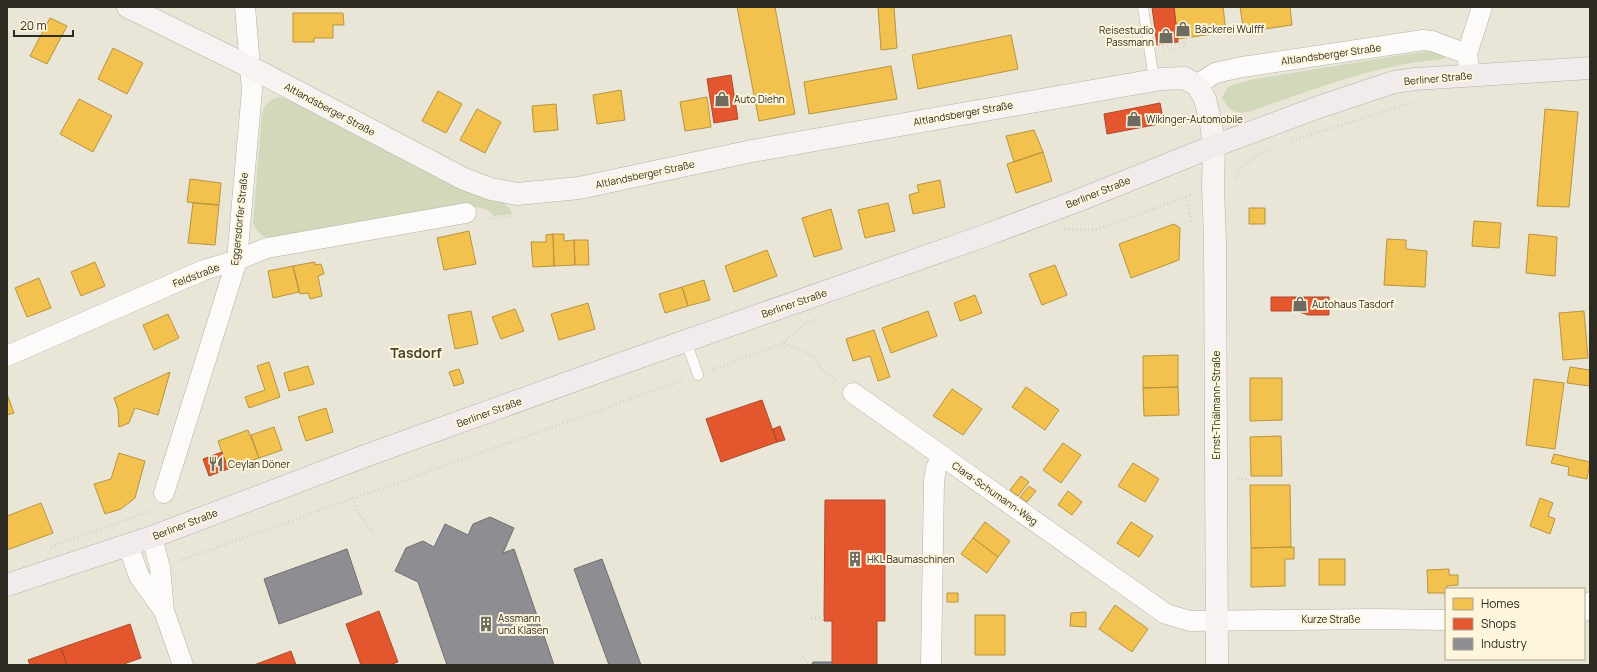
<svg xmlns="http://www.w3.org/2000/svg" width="1597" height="672" font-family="Manrope,sans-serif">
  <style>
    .green { fill: #d2d9ba }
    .homes { fill: #f2c14e; stroke: #b79440 }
    .shops { fill: #e4572e; stroke: #ad4a2a }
    .industry { fill: #8d8d92; stroke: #706f70 }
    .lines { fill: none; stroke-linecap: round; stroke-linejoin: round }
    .lane-casing { stroke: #b5b2a7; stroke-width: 11 }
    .street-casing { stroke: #b5b2a7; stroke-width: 21 }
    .secondary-casing { stroke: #b5b2a7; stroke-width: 23 }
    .primary-casing { stroke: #bbafaa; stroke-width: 23 }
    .path { stroke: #d1d0cc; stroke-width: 2.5; stroke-dasharray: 1 3; stroke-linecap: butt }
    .lane { stroke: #fcfbf9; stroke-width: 10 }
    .street { stroke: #fcfbf9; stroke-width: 20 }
    .secondary { stroke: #f7f3f2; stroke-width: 22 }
    .primary { stroke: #f2ebeb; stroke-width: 22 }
    .labels { text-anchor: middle; stroke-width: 4; stroke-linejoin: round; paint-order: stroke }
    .poi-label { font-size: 10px; fill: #2d2a21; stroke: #fdf6dd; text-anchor: start }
    .street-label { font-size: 10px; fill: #2d2a21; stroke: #fdf6dd }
    .district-label { font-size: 14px; font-weight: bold; fill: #4c4631; stroke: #fdf6dd }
  </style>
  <rect width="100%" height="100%" fill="#e9e5d7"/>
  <!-- green -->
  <path class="green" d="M1430 51 1446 55 1444 59C1376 64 1313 90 1248 112 1234 114 1229 110 1222 98L1228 87 1249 80 1402 55Z
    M279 97 288 99 421 169 466 191 503 202 510 209 512 214 494 216C487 207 478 207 468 207L271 239C261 236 257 233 253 223L262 114C265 104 269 100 279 97Z"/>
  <!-- homes -->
  <path class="homes" d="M737 7H775L795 114 759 121Z
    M878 7H894L897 48 881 50Z
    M1174 7H1223L1226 32 1178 39Z
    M1240 7H1290L1292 25 1244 32Z
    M293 13H343L344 25H333V38H314V42H293Z
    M50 18 67 26 47 64 30 56Z
    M1011 35 1018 69 918 89 912 55Z
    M113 48 143 63 127 94 98 79Z
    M891 66 897 99 809 114 804 82Z
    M621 90 625 120 597 124 593 95Z
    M438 91 462 104 446 133 422 121Z
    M707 97 711 127 685 131 680 102Z
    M79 99 112 116 93 152 60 134Z
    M556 104 558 130 534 132 532 106Z
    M477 109 501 122 485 153 460 140Z
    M1545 109 1578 112 1569 207 1537 206Z
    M1034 130 1043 152 1014 162 1006 136Z
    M1043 152 1052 181 1016 193 1007 164Z
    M190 179 221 183 219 205 187 202Z
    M940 180 945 207 913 214 909 195 919 192 917 185Z
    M193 203 219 205 215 245 188 243Z
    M888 203 895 231 865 238 858 210Z
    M1249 208H1265V224H1249Z
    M831 209 842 249 814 257 802 218Z
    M1474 221 1501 223 1499 248 1472 246Z
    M1174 224 1180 228 1179 260 1131 278 1119 244Z
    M469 231 476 264 444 270 437 238Z
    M553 234 554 266 533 267 531 242H546V235Z
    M553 234H564V241L574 240 575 265 554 266Z
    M1529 234 1557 237 1555 276 1526 273Z
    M1387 239 1406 240V249L1427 251 1425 287 1384 285Z
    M574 240H588L589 265H575Z
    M767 250 777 276 734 292 725 266Z
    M95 262 105 286 81 296 71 272Z
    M315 262V265L321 264 324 274 318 276 322 296 310 299 308 293 300 294 293 266Z
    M1055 265 1067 295 1042 305 1029 274Z
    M293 266 299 292 273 298 268 271Z
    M39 278 51 308 27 317 15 288Z
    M704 280 710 300 688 306 682 287Z
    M682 287 688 306 665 313 659 294Z
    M975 295 982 313 960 321 954 303Z
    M588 303 595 329 559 340 551 314Z
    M515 309 524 331 501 339 492 317Z
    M471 311 478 344 455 349 448 315Z
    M928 311 937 336 891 353 882 328Z
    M1584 311 1588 358 1563 360 1559 313Z
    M168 314 179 338 154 350 143 325Z
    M874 330 890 377 878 381 870 356 853 361 846 339Z
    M1178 355V387L1143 388V356Z
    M269 362 280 397 249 408 245 397 265 390 257 366Z
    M308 366 314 384 289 391 284 373Z
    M1570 367 1590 370V386L1567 383Z
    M459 369 464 383 454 386 449 372Z
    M170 372 158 415 135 408 129 423 119 427 118 409 114 398Z
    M1250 378H1282V420L1250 421Z
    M1534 379 1564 383 1555 449 1526 445Z
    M1026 387 1059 410 1045 430 1012 407Z
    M1178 387 1179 415 1144 416 1143 388Z
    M952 389 982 409 963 435 933 416Z
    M7 394 14 413 7 415Z
    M326 408 333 432 306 441 298 417Z
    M274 427 282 450 259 458 251 435Z
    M248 430 259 458 228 469 218 441Z
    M1281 436 1282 476H1251L1250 437Z
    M1063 443 1081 455 1061 483 1043 470Z
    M119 453 145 461 135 498 121 509 105 514 94 484 111 479Z
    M1554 454 1590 462 1587 479 1568 475 1569 467 1551 463Z
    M1133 463 1159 479 1145 502 1118 486Z
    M1021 476 1029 482 1018 496 1010 490Z
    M1250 485H1290L1291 547 1251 548Z
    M1029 486 1036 491 1027 502 1020 497Z
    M1068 491 1082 502 1072 515 1058 505Z
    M1540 498 1553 503 1548 516 1555 519 1550 534 1530 526Z
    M41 503 53 533 7 550V516Z
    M985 522 1010 541 998 557 973 538Z
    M1131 522 1153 536 1139 557 1117 543Z
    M973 538 998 557 987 573 961 554Z
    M1291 547H1294V559H1285V586L1251 587V548Z
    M1319 559H1345V585H1319Z
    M1449 569V575H1458V585L1447 586 1446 593H1428L1427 570Z
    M947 593H958V602H947Z
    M1115 605 1148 629 1132 652 1099 629Z
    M1086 612V627L1070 626 1071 613Z
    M975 615H1005V655H975Z"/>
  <!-- shops -->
  <path class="shops" d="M1152 7H1174L1178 42 1157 45Z
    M731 75 738 119 714 123 707 79Z
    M1160 103 1164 123 1107 134 1104 114Z
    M1271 297H1329V315H1308L1297 311H1271Z
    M762 400 777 442 721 462 706 419Z
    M780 426 785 440 777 442 773 429Z
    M222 452 228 469 209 476 203 459Z
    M825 500H885V621H877V665H832V621H824Z
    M379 611 398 662 389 665H361L346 624Z
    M130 624 141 658 121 665H67L61 648Z
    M61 648 67 665H30L28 660Z
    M291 651 296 665H254Z"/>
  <!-- industry -->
  <path class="industry" d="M490 517 514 528 503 553 514 549 554 665H447L418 582 395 571 406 548 423 541 434 547 445 524 468 535 473 524Z
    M347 549 362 594 279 624 264 579Z
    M602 559 641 665H609L574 569Z
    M813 662H832V665H811Z"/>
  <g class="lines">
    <defs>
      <path id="lane" d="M1143 7 1154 80
        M686 341 698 375"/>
      <path id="street" d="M1469 67 1467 54 1482 7
        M1197 85 1215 73 1242 67 1423 40 1432 41 1467 54
        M7 356 204 270 237 260 267 248 466 213
        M853 393 1166 614 1190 621 1374 619 1446 620
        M164 493 237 260 252 90 245 7
        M152 537 160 568 164 611 183 665
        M128 545 139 576 164 611
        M1584 611 1590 602
        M931 665 934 481 936 468 943 456"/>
      <path id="secondary" d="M128 7 250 67 464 179 491 189 517 194 579 188 752 151 1161 79 1184 78 1197 85 1205 99 1211 124 1214 146 1213 188 1215 239 1217 665"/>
      <path id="primary" d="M7 585 152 537 365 456 620 364 981 237 1077 201 1214 146 1319 107 1394 82 1415 79 1590 68"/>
    </defs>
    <!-- lane casing -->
    <use href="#lane" class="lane-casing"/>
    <!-- street casing -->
    <use href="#street" class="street-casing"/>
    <!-- secondary casing -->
    <use href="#secondary" class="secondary-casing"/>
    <!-- primary casing -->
    <use href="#primary" class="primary-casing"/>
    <!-- path -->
    <path class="path" d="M1163 47 1175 44
      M1164 51 1186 46 1185 42 1175 44 1174 42
      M1292 141 1413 102
      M1235 178C1242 164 1255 157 1269 150
      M1186 197 1192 223
      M490 219 514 216
      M1064 229 1096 230 1193 194
      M784 343 813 356 821 368 837 381
      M712 370 784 343 806 323 817 319
      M1238 479H1250
      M352 498 360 516 374 534
      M51 547 153 510
      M179 561 684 380
      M811 618H825
      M802 656 810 665"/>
    <!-- lane -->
    <use href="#lane" class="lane"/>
    <!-- street -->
    <use href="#street" class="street"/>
    <!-- secondary -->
    <use href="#secondary" class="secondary"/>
    <!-- primary -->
    <use href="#primary" class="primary"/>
  </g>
  <!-- icons -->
  <defs>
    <symbol id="shop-bare" viewBox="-9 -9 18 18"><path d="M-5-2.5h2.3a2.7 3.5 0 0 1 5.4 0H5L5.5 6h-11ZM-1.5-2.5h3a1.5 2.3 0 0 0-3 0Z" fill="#6f6b61" stroke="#fdf6dd" stroke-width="2.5" paint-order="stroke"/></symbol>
    <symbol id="restaurant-bare" viewBox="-9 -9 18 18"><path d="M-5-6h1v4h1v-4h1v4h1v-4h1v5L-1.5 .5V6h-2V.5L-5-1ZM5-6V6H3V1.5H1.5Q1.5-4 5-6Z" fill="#6f6b61" stroke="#fdf6dd" stroke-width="2.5" paint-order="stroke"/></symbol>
    <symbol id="building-bare" viewBox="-9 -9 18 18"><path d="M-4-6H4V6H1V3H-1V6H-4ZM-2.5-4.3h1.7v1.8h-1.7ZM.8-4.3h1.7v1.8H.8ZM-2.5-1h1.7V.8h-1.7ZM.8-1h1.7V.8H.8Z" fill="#6f6b61" stroke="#fdf6dd" stroke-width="2.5" paint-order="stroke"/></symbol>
  </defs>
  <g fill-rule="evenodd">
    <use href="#shop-bare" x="1172" y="18" width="22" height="22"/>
    <use href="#shop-bare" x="1155" y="25" width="22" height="22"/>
    <use href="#shop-bare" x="711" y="88" width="22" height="22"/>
    <use href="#shop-bare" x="1123" y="108" width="22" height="22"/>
    <use href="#shop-bare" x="1289" y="293" width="22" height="22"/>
    <use href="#restaurant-bare" x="205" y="453" width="22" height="22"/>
    <use href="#building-bare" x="844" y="548" width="22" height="22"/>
    <use href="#building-bare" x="475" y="613" width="22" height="22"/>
  </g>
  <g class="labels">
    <!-- poi labels -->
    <g class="poi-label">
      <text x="1195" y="33">Bäckerei Wulfff</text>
      <text x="1154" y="34" text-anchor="end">Reisestudio<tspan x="1154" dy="12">Passmann</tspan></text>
      <text x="734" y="103">Auto Diehn</text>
      <text x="1146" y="123">Wikinger-Automobile</text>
      <text x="1312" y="308">Autohaus Tasdorf</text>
      <text x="228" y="468">Ceylan Döner</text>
      <text x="867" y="563">HKL Baumaschinen</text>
      <text x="498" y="622">Assmann<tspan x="498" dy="12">und Klasen</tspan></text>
    </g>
    <!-- street labels -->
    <g class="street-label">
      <text transform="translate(1331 54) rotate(-8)" y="4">Altlandsberger Straße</text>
      <text transform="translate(1438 78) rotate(-5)" y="4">Berliner Straße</text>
      <text transform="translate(330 109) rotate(28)" y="4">Altlandsberger Straße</text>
      <text transform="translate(963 113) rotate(-10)" y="4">Altlandsberger Straße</text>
      <text transform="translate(645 174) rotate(-12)" y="4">Altlandsberger Straße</text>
      <text transform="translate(1098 192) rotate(-22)" y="4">Berliner Straße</text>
      <text transform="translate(239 219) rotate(-84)" y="4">Eggersdorfer Straße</text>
      <text transform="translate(196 275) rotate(-21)" y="4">Feldstraße</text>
      <text transform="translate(794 303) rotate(-19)" y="4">Berliner Straße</text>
      <text transform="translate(1216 405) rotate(-90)" y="4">Ernst-Thälmann-Straße</text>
      <text transform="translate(489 412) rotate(-20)" y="4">Berliner Straße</text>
      <text transform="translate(995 493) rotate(35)" y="4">Clara-Schumann-Weg</text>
      <text transform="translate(185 524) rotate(-21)" y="4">Berliner Straße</text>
      <text x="1331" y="623">Kurze Straße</text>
    </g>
    <!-- district labels -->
    <g class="district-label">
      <text x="416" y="358">Tasdorf</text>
    </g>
  </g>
  <!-- border -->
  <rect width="1597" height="672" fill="none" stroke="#2d2a21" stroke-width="16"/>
  <!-- legend -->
  <rect x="1445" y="588" width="140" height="72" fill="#fdf6dd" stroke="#aaa492"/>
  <rect x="1453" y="598" width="20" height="12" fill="#f2c14e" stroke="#aaa492"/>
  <text x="1481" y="608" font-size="12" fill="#2d2a21">Homes</text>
  <rect x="1453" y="618" width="20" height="12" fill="#e4572e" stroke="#aaa492"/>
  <text x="1481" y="628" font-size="12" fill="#2d2a21">Shops</text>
  <rect x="1453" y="638" width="20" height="12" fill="#8d8d92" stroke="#aaa492"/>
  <text x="1481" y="648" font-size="12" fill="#2d2a21">Industry</text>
  <!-- scale -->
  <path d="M14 30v6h59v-6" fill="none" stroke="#2d2a21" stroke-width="2"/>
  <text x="20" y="30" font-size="12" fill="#2d2a21" stroke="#fdf6dd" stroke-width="3" paint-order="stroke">20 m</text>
</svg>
